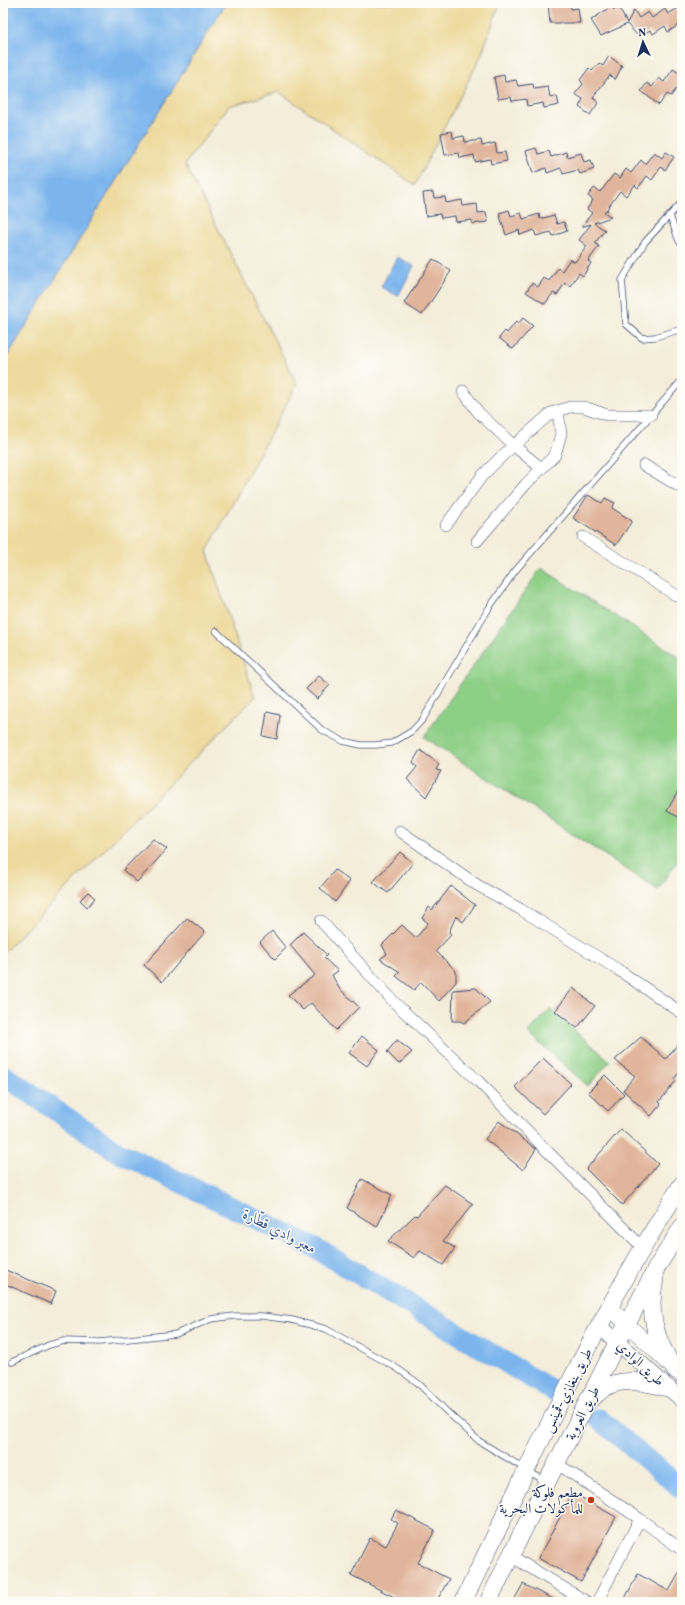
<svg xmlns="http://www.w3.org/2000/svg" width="685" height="1605" font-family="Vollkorn,Amiri,serif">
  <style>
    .green { fill: #8ecf86; stroke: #547f72 }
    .sand { fill: #eeda9e; stroke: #84847e }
    .water { fill: #7cb5ed; stroke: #4c72a6 }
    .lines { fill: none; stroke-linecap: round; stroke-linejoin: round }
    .river { stroke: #7cb5ed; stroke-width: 21 }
    .building { fill: #e1b59b }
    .lane-casing { stroke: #3c4c70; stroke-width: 7 }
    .street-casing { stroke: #3c4c70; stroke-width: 12 }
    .secondary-casing { stroke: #3c4c70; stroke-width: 16 }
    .primary-casing { stroke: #3c4c70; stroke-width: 18 }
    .lane { stroke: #fff; stroke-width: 5.5 }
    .street { stroke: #fff; stroke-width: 11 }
    .secondary { stroke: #fff; stroke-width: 15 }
    .primary { stroke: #fff; stroke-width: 17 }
    .poi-dot { fill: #c8321e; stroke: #fdfcf7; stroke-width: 1.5 }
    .labels { text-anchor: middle; stroke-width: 3; stroke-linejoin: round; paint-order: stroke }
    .street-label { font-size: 14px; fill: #1b2f5e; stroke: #fdfcf7 }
    .poi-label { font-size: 14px; fill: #1b2f5e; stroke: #fdfcf7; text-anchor: end }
    .water-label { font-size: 15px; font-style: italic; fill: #385789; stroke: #fdfcf7 }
  </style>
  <rect width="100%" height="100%" fill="#fdfcf7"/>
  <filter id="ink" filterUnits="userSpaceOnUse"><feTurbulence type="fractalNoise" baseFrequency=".025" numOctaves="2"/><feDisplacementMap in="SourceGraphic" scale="8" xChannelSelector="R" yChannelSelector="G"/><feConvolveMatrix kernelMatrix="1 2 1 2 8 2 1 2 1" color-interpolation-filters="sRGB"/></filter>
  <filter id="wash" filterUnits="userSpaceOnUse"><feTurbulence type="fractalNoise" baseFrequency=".012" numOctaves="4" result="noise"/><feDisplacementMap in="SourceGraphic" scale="16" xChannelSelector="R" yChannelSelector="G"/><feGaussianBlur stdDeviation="0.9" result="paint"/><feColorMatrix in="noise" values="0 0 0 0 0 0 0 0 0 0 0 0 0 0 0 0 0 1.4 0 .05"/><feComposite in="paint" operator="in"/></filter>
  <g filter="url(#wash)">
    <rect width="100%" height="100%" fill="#f4edd9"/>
    <!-- green -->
    <path class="green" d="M541 568 682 659V855L658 890 424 737Z
      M550 1009 610 1061 588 1086 528 1033Z"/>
    <!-- sand -->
    <path class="sand" d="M226 3H500L481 56 415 185 279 92 229 106 185 164 297 384 207 551 255 697 3 953V363Z"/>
    <!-- water -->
    <path class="water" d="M3 3H226L3 363Z
      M397 257 414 266 398 296 381 287Z"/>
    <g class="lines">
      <!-- river -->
      <path class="river" d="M3 1075 118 1152 312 1246 555 1392
        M599 1419 682 1489"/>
    </g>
    <g id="blocks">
      <!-- building -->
      <path class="building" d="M548 3H557V5L570 4 571 9 578 8 580 23H550Z
        M612 6 614 10 619 8 627 23 634 10 639 18 648 12 652 18 665 9 668 14 682 6V23L668 32 665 26 653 34 650 30 639 37 627 24 601 36 591 20Z
        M609 56 622 66 615 80 610 75 593 97 598 103 590 115 579 107 583 99 575 94 583 84 580 80 589 68 592 71 599 63 603 66Z
        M673 69 682 75V81L671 96 667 94 659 105 641 91 647 83 652 87 659 78 664 82Z
        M504 75 505 82 516 80 518 86 533 84 534 89 548 87 550 97 557 96 559 105 544 108 543 103 527 106 526 99 512 101 511 97 498 99 494 77Z
        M452 131 453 138 464 136 465 142 481 140 482 146 495 143 497 153 505 152 507 161 491 164 490 159 475 162 474 155 460 158 459 153 445 155 441 133Z
        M536 148 538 154 549 151 551 157 566 152 567 157 581 153 584 162 591 160 594 169 580 174 578 170 563 174 561 168 547 173 546 168 533 173 526 151Z
        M654 152 662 158 666 152 674 157 665 170 661 167 652 180 647 176 638 188 635 185 626 196 620 191 607 209 608 211 606 210 604 212 611 217 594 223 605 230 595 243 599 246 588 261 591 263 583 276 579 273 570 286 565 283 557 295 553 293 545 304 526 292 532 283 538 287 544 278 549 281 558 268 562 271 570 259 575 262 587 246 579 240 591 224 581 227 592 213 587 209 593 200 588 196 594 188 600 192 601 190V191L614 174 620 178 626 169 631 173 641 160 645 164Z
        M433 192 434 198 445 197 446 203 462 200 463 206 477 204 478 213 486 212 488 222 472 224V220L456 222 455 216 441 218 440 214 426 216 423 193Z
        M509 210 511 216 521 213 523 219 539 214 540 219 554 215 557 224 564 222 567 231 553 236 551 232 536 236 534 230 520 235 519 230 506 235 499 213Z
        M433 259 451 271 422 315 404 303Z
        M523 318 533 326 513 349 499 338 505 331 507 333 516 322 518 324Z
        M588 495 602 503 605 498 615 503 612 508 632 521 616 545 573 518Z
        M319 676 330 685 317 699 306 689Z
        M267 712 280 715 277 739 263 736Z
        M420 750 439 764 436 770 441 771 426 797 407 779 417 767 413 762Z
        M682 784V819L667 811Z
        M153 839 167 849 137 882 123 870Z
        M400 852 413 863 388 893 373 882Z
        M335 870 350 881 335 902 320 888Z
        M451 886 475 905 463 922 456 916 449 932 451 935 436 951 456 971V982L439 1001 421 982 414 990 396 976 400 972 380 959 387 954 382 945 402 925 416 938 428 923 422 918 429 907 432 910Z
        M88 892 95 898 87 907 80 900Z
        M187 918 205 932 162 982 144 965Z
        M272 931 286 948 275 959 260 942Z
        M303 932 327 955 324 958 338 971 332 975 339 988 359 1007 336 1030 311 1003 303 1010 288 995 315 975 290 945Z
        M476 988 490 1002 464 1023 460 1021H452L453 990Z
        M573 988 595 1006 577 1028 555 1011Z
        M362 1036 379 1050 367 1066 349 1053Z
        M641 1037 666 1059 682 1039V1069L674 1079 676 1081 659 1102 661 1104 651 1116 623 1090 635 1076 615 1060Z
        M397 1040 412 1052 399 1064 387 1052Z
        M543 1058 571 1084 543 1114 515 1087Z
        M605 1075 624 1094 608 1111 588 1092Z
        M499 1121 536 1149 523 1170 485 1139Z
        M621 1129 658 1164 622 1205 586 1169Z
        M362 1179 392 1195 377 1227 347 1208Z
        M445 1185 473 1204 443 1241 455 1248 443 1265 420 1251 414 1258 388 1241 415 1215 417 1216Z
        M3 1269 56 1291 51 1304 3 1283Z
        M573 1493 616 1517 581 1582 538 1558Z
        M396 1510 435 1530 418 1563 449 1579 436 1602H404L351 1575 370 1538 386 1546 398 1523 391 1519Z
        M682 1568V1602H623L638 1574 669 1591Z
        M523 1584 559 1602H513Z"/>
    </g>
  </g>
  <g filter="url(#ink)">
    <use href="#blocks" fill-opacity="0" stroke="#3c4c70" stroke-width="1"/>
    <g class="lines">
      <defs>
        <path id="lane" d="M682 202 645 242 622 280 626 324 642 338 655 337 682 329
          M670 216 679 241 682 243
          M216 631 322 730 343 741 361 745H376L392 743 412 731 423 719 489 608 515 571 682 380
          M12 1362 49 1345 64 1341 100 1342 176 1334 211 1319 234 1316H262L292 1320 326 1329 395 1367 418 1383 446 1411 479 1441 545 1481"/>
        <path id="street" d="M463 391 478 412 513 445 541 468
          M644 465 682 488
          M446 525 482 476 503 455 551 413 570 407H584L607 415H651
          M583 537 682 599
          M477 541 526 484 555 455 561 434 558 411
          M400 831 477 885 520 909 617 969 682 1013
          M321 921 394 1002 479 1082 643 1248
          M556 1463 640 1519 682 1550
          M511 1556 587 1602
          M597 1602 640 1519"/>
        <path id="secondary" d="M609 1307 682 1376
          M599 1326 682 1400"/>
        <path id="primary" d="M655 1279C647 1314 656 1341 675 1370
          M590 1400C595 1396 599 1392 604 1388 624 1376 648 1383 668 1388
          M463 1602C531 1461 597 1316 682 1184
          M488 1602 547 1482 618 1341 657 1267 682 1227"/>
      </defs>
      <!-- lane casing -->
      <use href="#lane" class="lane-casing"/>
      <!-- street casing -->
      <use href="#street" class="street-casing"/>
      <!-- secondary casing -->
      <use href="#secondary" class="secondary-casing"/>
      <!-- primary casing -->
      <use href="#primary" class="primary-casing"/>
      <!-- lane -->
      <use href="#lane" class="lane"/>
      <!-- street -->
      <use href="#street" class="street"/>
      <!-- secondary -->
      <use href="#secondary" class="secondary"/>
      <!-- primary -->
      <use href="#primary" class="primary"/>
    </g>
  </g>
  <!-- markers -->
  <circle class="poi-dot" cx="591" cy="1500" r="4"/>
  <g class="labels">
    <!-- street labels -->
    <g class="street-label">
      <text transform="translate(641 1363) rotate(43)" y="5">طريق الوادي</text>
      <text transform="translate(567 1390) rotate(-63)" y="5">طريق بنغازي-قمينس</text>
      <text transform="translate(582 1413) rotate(-63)" y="5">طريق العروبة</text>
    </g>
    <!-- poi labels -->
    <g class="poi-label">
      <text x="583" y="1497">مطعم فلوكة<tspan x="583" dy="16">للمأكولات البحرية</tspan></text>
    </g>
    <!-- water labels -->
    <g class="water-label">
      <text transform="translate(280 1231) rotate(27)" y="5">معبر وادي قطّارة</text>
    </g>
  </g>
  <!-- margin -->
  <rect width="685" height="1605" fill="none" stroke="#fdfcf7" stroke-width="16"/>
  <!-- north arrow -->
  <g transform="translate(643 42) rotate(356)" stroke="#fdfcf7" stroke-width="3" paint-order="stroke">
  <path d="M0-3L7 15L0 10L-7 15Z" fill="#1b2f5e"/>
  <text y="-6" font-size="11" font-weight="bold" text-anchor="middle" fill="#1b2f5e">N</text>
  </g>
</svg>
